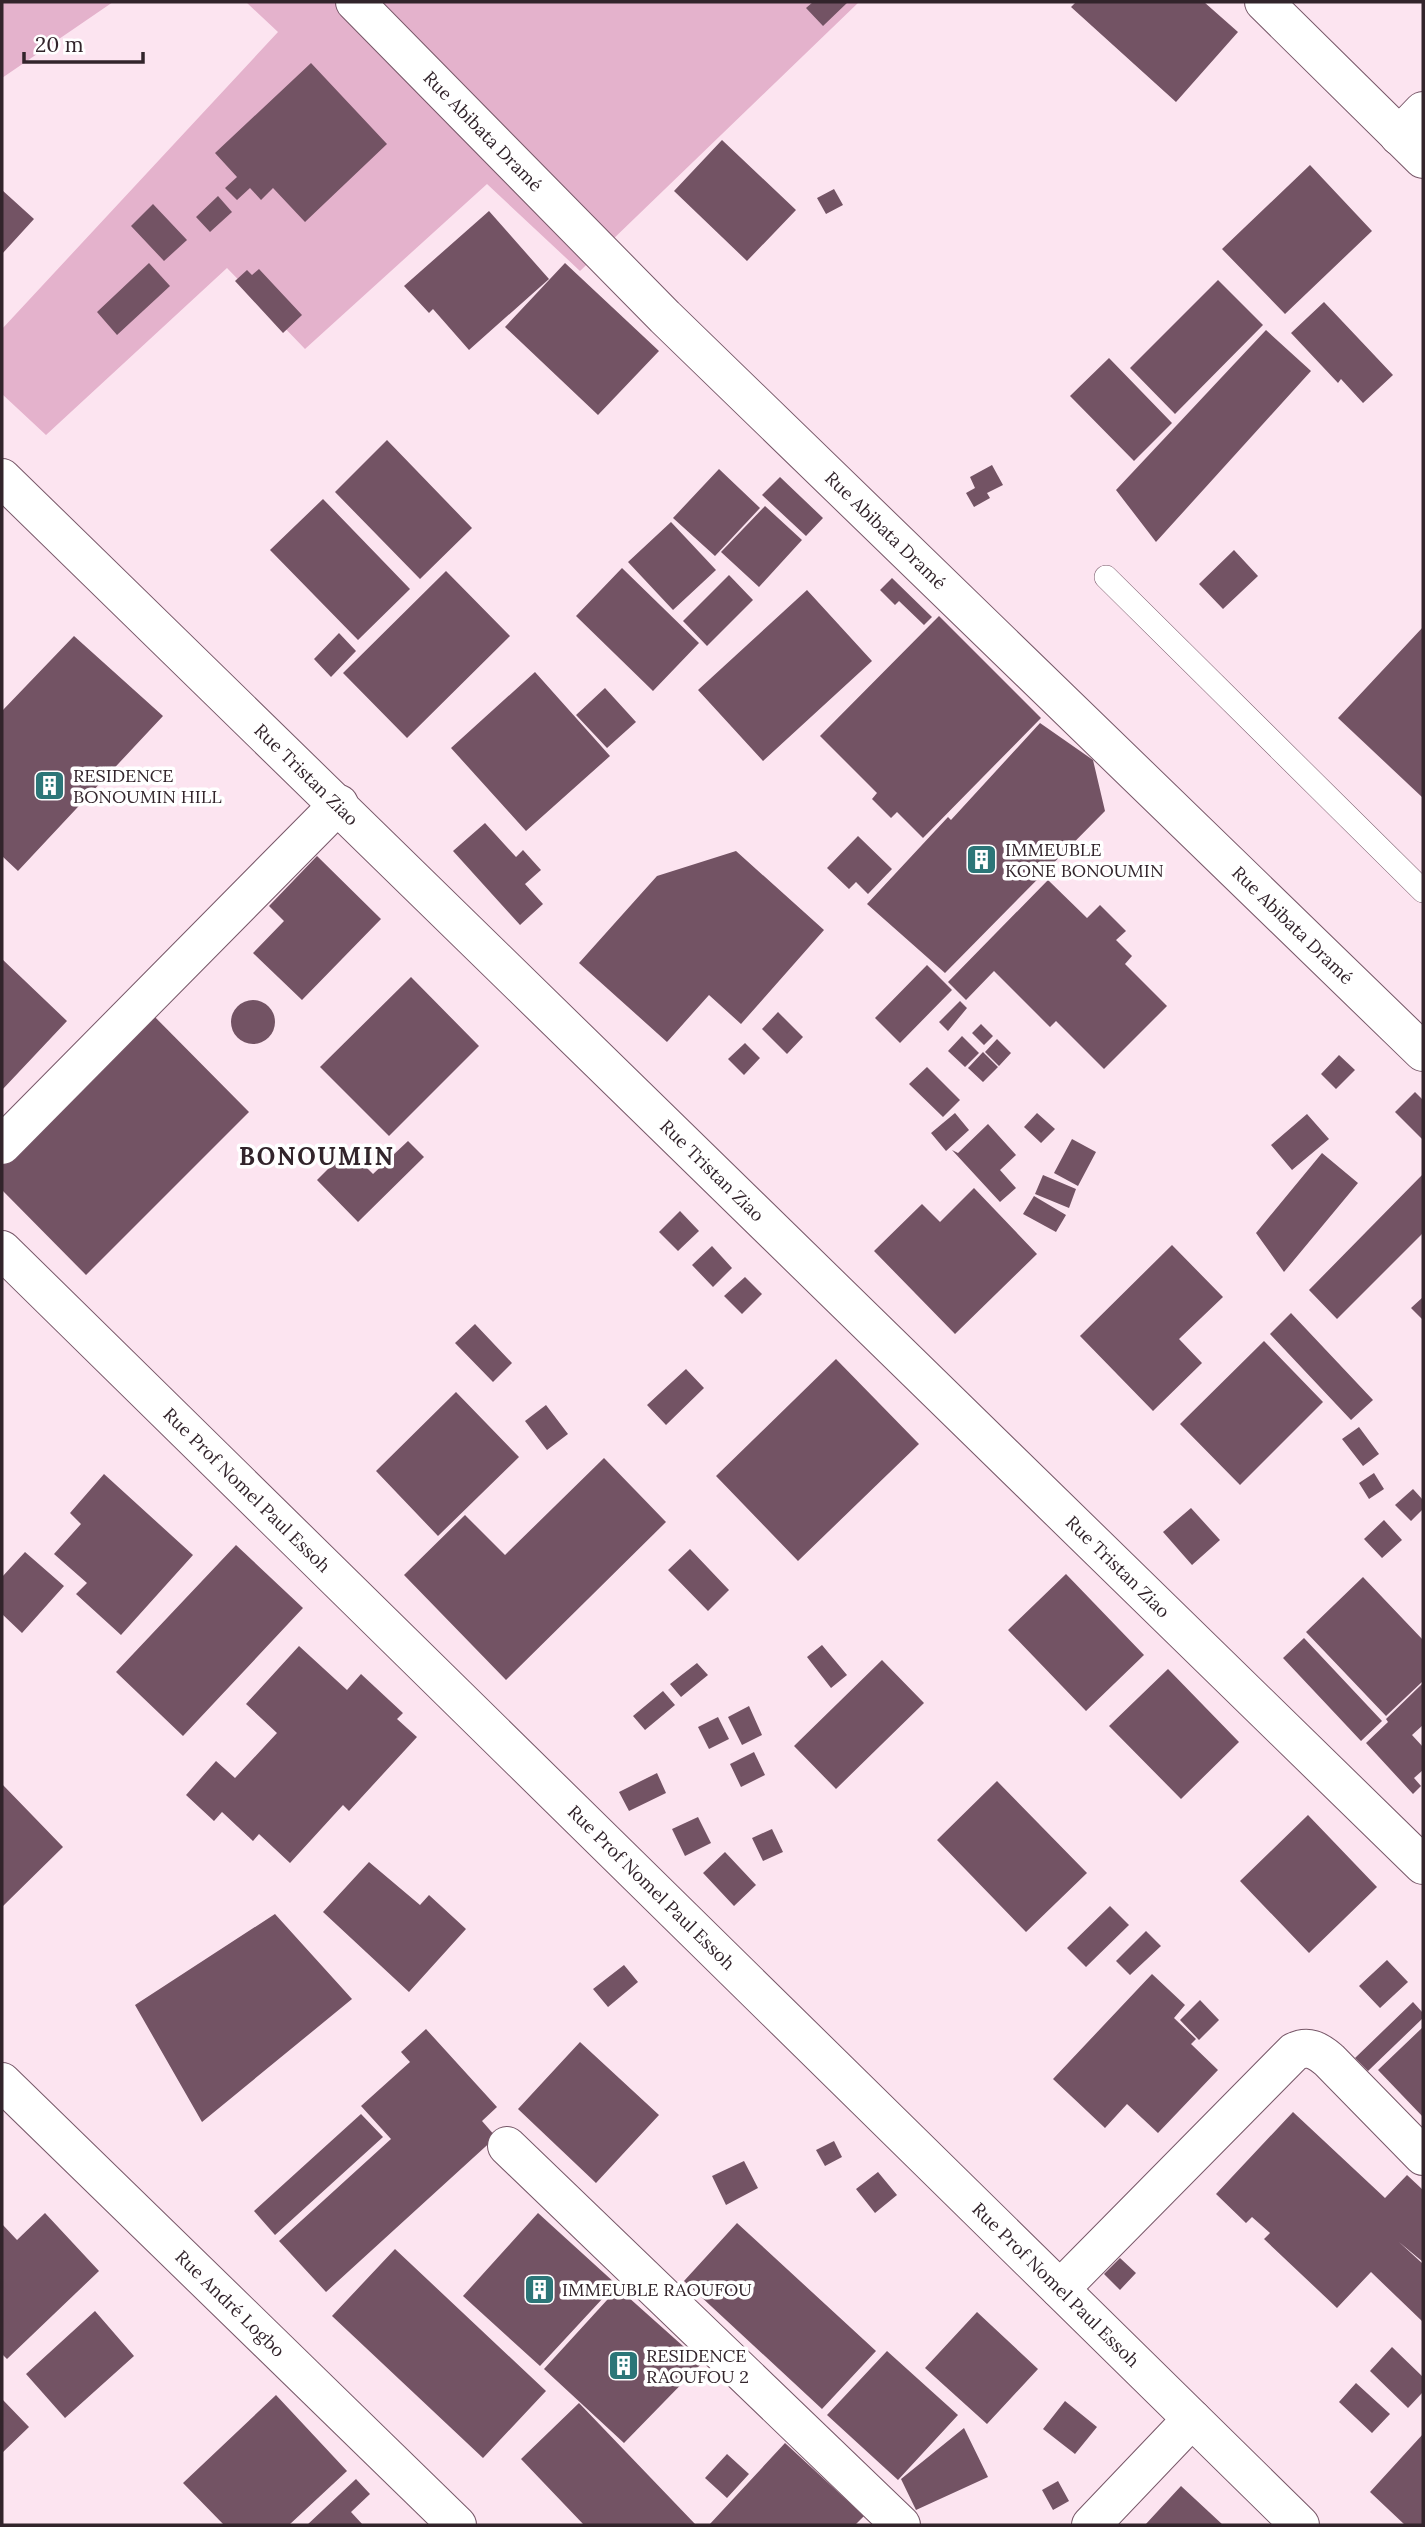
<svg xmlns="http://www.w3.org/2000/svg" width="1425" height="2527" font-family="Lora,serif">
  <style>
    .green { fill: #e4b2cc }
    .building { fill: #735364 }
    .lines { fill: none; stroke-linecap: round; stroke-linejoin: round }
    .service-casing { stroke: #775768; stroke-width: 24 }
    .minor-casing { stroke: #775768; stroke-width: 40 }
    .service { stroke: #fff; stroke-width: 23 }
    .minor { stroke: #fff; stroke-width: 38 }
    .labels { text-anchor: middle; stroke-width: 7; stroke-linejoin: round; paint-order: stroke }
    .street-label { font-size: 18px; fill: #32242b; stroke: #fff }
    .poi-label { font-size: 18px; fill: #32242b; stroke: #fff; text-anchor: start }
    .district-label { font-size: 24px; font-weight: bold; letter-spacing: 2px; fill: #32242b; stroke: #fff }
  </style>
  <rect width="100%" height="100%" fill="#fce4f0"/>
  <!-- green -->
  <path class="green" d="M2 2H113L2 78Z
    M246 2H859L580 271 487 184 305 349 227 268 46 435 2 394V329L278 32Z"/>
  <!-- building -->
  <path class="building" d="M813 2H848L823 26 806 8Z
    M1076 2H1204L1238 32 1176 102 1071 7Z
    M311 63 387 144 305 222 273 188 261 200 250 188 237 200 225 188 237 177 215 153Z
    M722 140 796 210 747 261 674 191Z
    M1310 165 1372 231 1285 314 1222 249Z
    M834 189 843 205 826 214 817 198Z
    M2 190 34 219 2 254Z
    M218 196 232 212 210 232 196 217Z
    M153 204 187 240 164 261 131 226Z
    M489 211 549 279 469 350 433 309 429 313 404 286Z
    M149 263 170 286 117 335 97 312Z
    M565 263 659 351 598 415 505 327Z
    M259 269 302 315 283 333 235 281 247 270 252 275Z
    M1218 280 1263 325 1175 414 1130 368Z
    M1324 302 1393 375 1363 403 1341 379 1338 383 1291 333Z
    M1266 330 1311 371 1156 542 1116 490Z
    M1109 358 1172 423 1134 461 1070 396Z
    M387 440 472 528 420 579 335 492Z
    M992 465 1003 485 987 493 990 498 974 507 966 493 975 488 970 477Z
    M719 469 760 508 715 556 673 518Z
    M780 477 823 518 806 536 762 495Z
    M323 499 410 589 358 640 270 550Z
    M765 506 802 540 759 587 721 552Z
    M671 522 716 570 673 610 628 562Z
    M1234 550 1258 576 1223 609 1199 584Z
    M622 568 699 643 653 691 576 616Z
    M446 571 510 636 407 738 343 673Z
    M729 575 753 600 707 646 683 621Z
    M892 578 932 617 924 625 899 601 895 605 880 590Z
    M807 590 872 661 763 761 698 690Z
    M939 616 1041 718 923 838 897 812 891 818 872 799 877 793 820 736Z
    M1423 627V798L1338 718Z
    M339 633 356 651 331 677 314 659Z
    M74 636 163 716 18 871 2 856V711Z
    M535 672 610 756 526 831 451 748Z
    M605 688 636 722 607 748 576 715Z
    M1040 723 1093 760 1105 811 945 973 867 904 948 817 951 820Z
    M485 823 516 857 523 850 541 870 525 884 543 904 520 925 453 851Z
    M858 836 892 869 868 894 856 882 849 889 827 868Z
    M736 851 824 930 741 1024 709 995 667 1042 579 963 657 876Z
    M317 856 381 919 302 1000 253 953 284 921 269 906Z
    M1048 880 1087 918 1100 905 1126 931 1116 940 1132 956 1125 964 1167 1006 1104 1069 1056 1021 1050 1027 994 971 966 1000 948 982Z
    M2 959 67 1021 2 1090Z
    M927 965 952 990 900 1043 875 1018Z
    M411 977 479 1046 389 1136 320 1067Z
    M231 1022a22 22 0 1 1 44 0a22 22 0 1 1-44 0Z
    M960 1001 967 1008 948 1031 939 1022Z
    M146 1008 249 1112 86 1275 2 1190V1151Z
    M778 1012 803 1037 787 1054 762 1029Z
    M981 1024 993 1036 984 1045 972 1033Z
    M962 1036 979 1053 965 1067 948 1051Z
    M997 1039 1011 1053 999 1066 985 1052Z
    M745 1043 760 1058 744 1075 728 1059Z
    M983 1052 998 1067 983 1082 968 1068Z
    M1339 1055 1355 1070 1336 1089 1321 1074Z
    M927 1067 960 1100 943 1117 909 1084Z
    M1415 1092 1423 1100V1140L1395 1112Z
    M955 1113 969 1130 946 1151 931 1133Z
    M1037 1113 1055 1129 1041 1143 1024 1127Z
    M1307 1114 1329 1139 1292 1170 1271 1145Z
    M988 1124 1016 1155 1000 1170 1016 1188 1000 1202 952 1150 958 1153Z
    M1072 1139 1096 1152 1078 1186 1054 1173Z
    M408 1141 424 1157 358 1222 317 1180 348 1149 373 1174Z
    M1322 1153 1358 1183 1284 1272 1256 1233Z
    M1423 1174V1233L1337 1319 1309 1290Z
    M1043 1175 1076 1189 1069 1208 1035 1194Z
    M974 1188 1037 1254 955 1334 874 1251 922 1204 940 1222Z
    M1034 1196 1066 1215 1056 1232 1023 1214Z
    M680 1211 699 1231 678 1251 659 1232Z
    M1172 1245 1223 1297 1179 1339 1202 1363 1153 1411 1080 1336Z
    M712 1246 732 1268 713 1287 692 1265Z
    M745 1277 762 1294 742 1314 724 1296Z
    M1423 1297V1320L1411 1308Z
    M1291 1313 1373 1400 1351 1420 1270 1334Z
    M475 1324 512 1363 493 1382 455 1343Z
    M1264 1341 1323 1402 1240 1485 1180 1424Z
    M836 1359 919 1444 798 1561 716 1476Z
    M686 1369 704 1388 666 1425 647 1405Z
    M456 1392 519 1457 438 1536 376 1471Z
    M546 1405 568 1434 547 1450 525 1421Z
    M1359 1427 1379 1454 1363 1466 1342 1439Z
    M604 1458 666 1522 506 1680 404 1575 465 1515 505 1555Z
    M1374 1473 1384 1489 1369 1499 1359 1483Z
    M104 1474 193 1555 121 1635 76 1594 87 1583 54 1554 81 1524 70 1513Z
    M1413 1489 1423 1500V1509L1411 1521 1395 1505Z
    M1191 1508 1220 1540 1192 1565 1163 1532Z
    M1384 1520 1402 1540 1382 1558 1364 1539Z
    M236 1545 303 1608 183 1736 116 1672Z
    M690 1549 729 1590 708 1611 668 1570Z
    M25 1552 64 1586 22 1633 2 1614V1577Z
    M1066 1574 1144 1655 1086 1711 1008 1630Z
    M1363 1577 1423 1640V1681L1386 1716 1306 1632Z
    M1304 1638 1382 1721 1361 1741 1283 1658Z
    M822 1645 847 1675 831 1688 807 1657Z
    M299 1646 347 1690 361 1674 403 1713 397 1719 417 1737 349 1811 343 1805 290 1863 259 1834 253 1841 222 1812 214 1821 186 1795 216 1761 235 1778 277 1733 246 1704Z
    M882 1660 924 1703 836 1789 794 1746Z
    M697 1663 708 1675 681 1697 670 1684Z
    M1168 1669 1239 1742 1181 1799 1109 1726Z
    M1423 1683V1725L1412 1735 1423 1747V1770L1414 1778 1421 1786 1413 1794 1366 1743 1388 1722 1386 1719Z
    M663 1691 675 1705 645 1730 633 1716Z
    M749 1706 762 1735 742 1745 728 1717Z
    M718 1717 729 1739 709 1749 698 1727Z
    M754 1752 765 1775 741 1787 730 1764Z
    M657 1773 666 1793 629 1811 619 1792Z
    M997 1781 1087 1873 1026 1932 937 1840Z
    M2 1784 63 1847 2 1907Z
    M1308 1815 1377 1887 1309 1953 1240 1881Z
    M698 1817 711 1843 685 1856 672 1829Z
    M772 1829 783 1852 763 1861 752 1838Z
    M725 1852 756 1885 734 1906 703 1873Z
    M369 1862 420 1905 429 1895 466 1929 409 1992 323 1912Z
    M1110 1906 1129 1925 1086 1967 1067 1948Z
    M275 1914 352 1999 202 2122 135 2005Z
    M1146 1931 1161 1946 1130 1975 1116 1961Z
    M1387 1960 1408 1982 1380 2008 1359 1986Z
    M624 1965 638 1982 608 2007 593 1989Z
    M1152 1974 1185 2005 1174 2018 1196 2039 1191 2044 1218 2070 1158 2133 1127 2104 1105 2128 1053 2079Z
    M1200 2000 1219 2020 1199 2040 1180 2020Z
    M1413 2002 1423 2013V2018L1368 2071 1355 2058Z
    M1423 2027V2117L1378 2070Z
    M426 2029 497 2107 482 2121 496 2137 326 2292 279 2241 391 2139 361 2106 410 2062 401 2052Z
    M580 2042 659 2115 596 2183 518 2109Z
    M1293 2112 1385 2198 1407 2175 1423 2190V2262L1399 2242 1423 2264V2322L1371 2272 1337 2308 1264 2239 1270 2233 1252 2217 1246 2223 1216 2194Z
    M361 2114 383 2137 275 2235 254 2211Z
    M834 2141 842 2157 825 2166 816 2150Z
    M744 2161 758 2188 726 2205 712 2176Z
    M878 2172 897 2195 875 2213 856 2189Z
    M45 2213 99 2271 7 2359 2 2354V2224L17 2240Z
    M538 2213 616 2284 540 2366 463 2296Z
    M737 2223 876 2351 822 2409 684 2281Z
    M395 2249 546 2391 483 2458 332 2316Z
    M1120 2258 1136 2273 1120 2290 1104 2274Z
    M618 2288 702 2363 624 2443 544 2369Z
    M95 2311 134 2356 65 2418 26 2374Z
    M977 2312 1038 2369 987 2424 925 2368Z
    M1392 2347 1423 2377V2392L1408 2408 1370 2371Z
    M887 2351 958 2415 898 2480 827 2415Z
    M1356 2383 1390 2414 1372 2433 1339 2402Z
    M276 2395 347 2471 289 2525H224L183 2483Z
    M2 2399 29 2427 2 2453Z
    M1065 2401 1097 2427 1075 2454 1043 2429Z
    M579 2403 696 2525H584L521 2459Z
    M964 2428 988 2477 916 2510 901 2479Z
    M1423 2434V2525H1405L1370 2492Z
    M785 2443 864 2516 855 2525H709Z
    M727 2454 749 2474 727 2498 705 2478Z
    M356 2479 370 2494 351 2512 363 2525H307Z
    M1058 2481 1069 2501 1053 2510 1042 2490Z
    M1181 2486 1223 2525H1145Z"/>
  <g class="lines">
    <defs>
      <path id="service" d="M1106 577 1423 891"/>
      <g id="minor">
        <path id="s1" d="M355 2 665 317 1423 1052"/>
        <path d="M1264 2 1423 159"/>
        <path d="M1399 136 1423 111"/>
        <path id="s2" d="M2 478 1423 1865"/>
        <path d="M2 1145 339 804"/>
        <path id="s3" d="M2 1250 1300 2525"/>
        <path id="s4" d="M2 2082 457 2525"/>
        <path d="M507 2146 901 2525"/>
        <path d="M1060 2289 1294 2052C1308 2045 1317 2050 1329 2060L1423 2156"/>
        <path d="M1091 2525 1192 2419"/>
      </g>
    </defs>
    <!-- service casing -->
    <use href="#service" class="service-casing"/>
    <!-- minor casing -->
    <use href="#minor" class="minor-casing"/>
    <!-- service -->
    <use href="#service" class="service"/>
    <!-- minor -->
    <use href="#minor" class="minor"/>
  </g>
  <!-- icons -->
  <defs>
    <symbol id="building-square" viewBox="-11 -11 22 22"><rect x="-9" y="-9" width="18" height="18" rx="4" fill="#2c7678" stroke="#fff"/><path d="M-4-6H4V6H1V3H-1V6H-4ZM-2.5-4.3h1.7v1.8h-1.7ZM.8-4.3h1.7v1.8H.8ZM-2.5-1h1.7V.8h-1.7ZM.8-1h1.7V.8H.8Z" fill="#fff"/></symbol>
  </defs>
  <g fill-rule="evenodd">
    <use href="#building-square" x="32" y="768" width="35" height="35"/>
    <use href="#building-square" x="964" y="842" width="35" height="35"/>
    <use href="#building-square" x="522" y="2272" width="35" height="35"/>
    <use href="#building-square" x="606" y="2348" width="35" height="35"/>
  </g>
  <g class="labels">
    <!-- street labels -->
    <g class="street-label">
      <text dy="6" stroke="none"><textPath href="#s1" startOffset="182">Rue Abibata Dramé</textPath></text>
      <text dy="6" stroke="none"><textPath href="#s1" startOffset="749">Rue Abibata Dramé</textPath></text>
      <text dy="6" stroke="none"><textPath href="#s2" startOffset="425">Rue Tristan Ziao</textPath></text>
      <text dy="6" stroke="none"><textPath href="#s1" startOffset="1316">Rue Abibata Dramé</textPath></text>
      <text dy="6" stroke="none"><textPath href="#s2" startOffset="992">Rue Tristan Ziao</textPath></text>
      <text dy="6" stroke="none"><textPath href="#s3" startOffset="343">Rue Prof Nomel Paul Essoh</textPath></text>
      <text dy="6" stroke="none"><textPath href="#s2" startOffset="1559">Rue Tristan Ziao</textPath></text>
      <text dy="6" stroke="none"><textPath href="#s3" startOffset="910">Rue Prof Nomel Paul Essoh</textPath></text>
      <text dy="6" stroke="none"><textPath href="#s3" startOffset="1477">Rue Prof Nomel Paul Essoh</textPath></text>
      <text dy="6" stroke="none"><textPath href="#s4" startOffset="318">Rue André Logbo</textPath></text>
    </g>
    <!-- poi labels -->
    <g class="poi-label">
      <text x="73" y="782">RESIDENCE<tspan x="73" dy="21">BONOUMIN HILL</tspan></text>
      <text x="1005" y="856">IMMEUBLE<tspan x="1005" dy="21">KONE BONOUMIN</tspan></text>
      <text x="562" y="2296">IMMEUBLE RAOUFOU</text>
      <text x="646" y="2362">RESIDENCE<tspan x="646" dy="21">RAOUFOU 2</tspan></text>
    </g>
    <!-- district labels -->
    <g class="district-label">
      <text x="317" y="1165">BONOUMIN</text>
    </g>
  </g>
  <!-- border -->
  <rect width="1425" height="2527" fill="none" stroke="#32242b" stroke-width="7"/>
  <!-- scale -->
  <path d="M24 52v10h119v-10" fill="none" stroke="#32242b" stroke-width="3.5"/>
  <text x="35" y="52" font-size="21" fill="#32242b" stroke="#ffffff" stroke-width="5" paint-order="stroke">20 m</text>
</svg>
